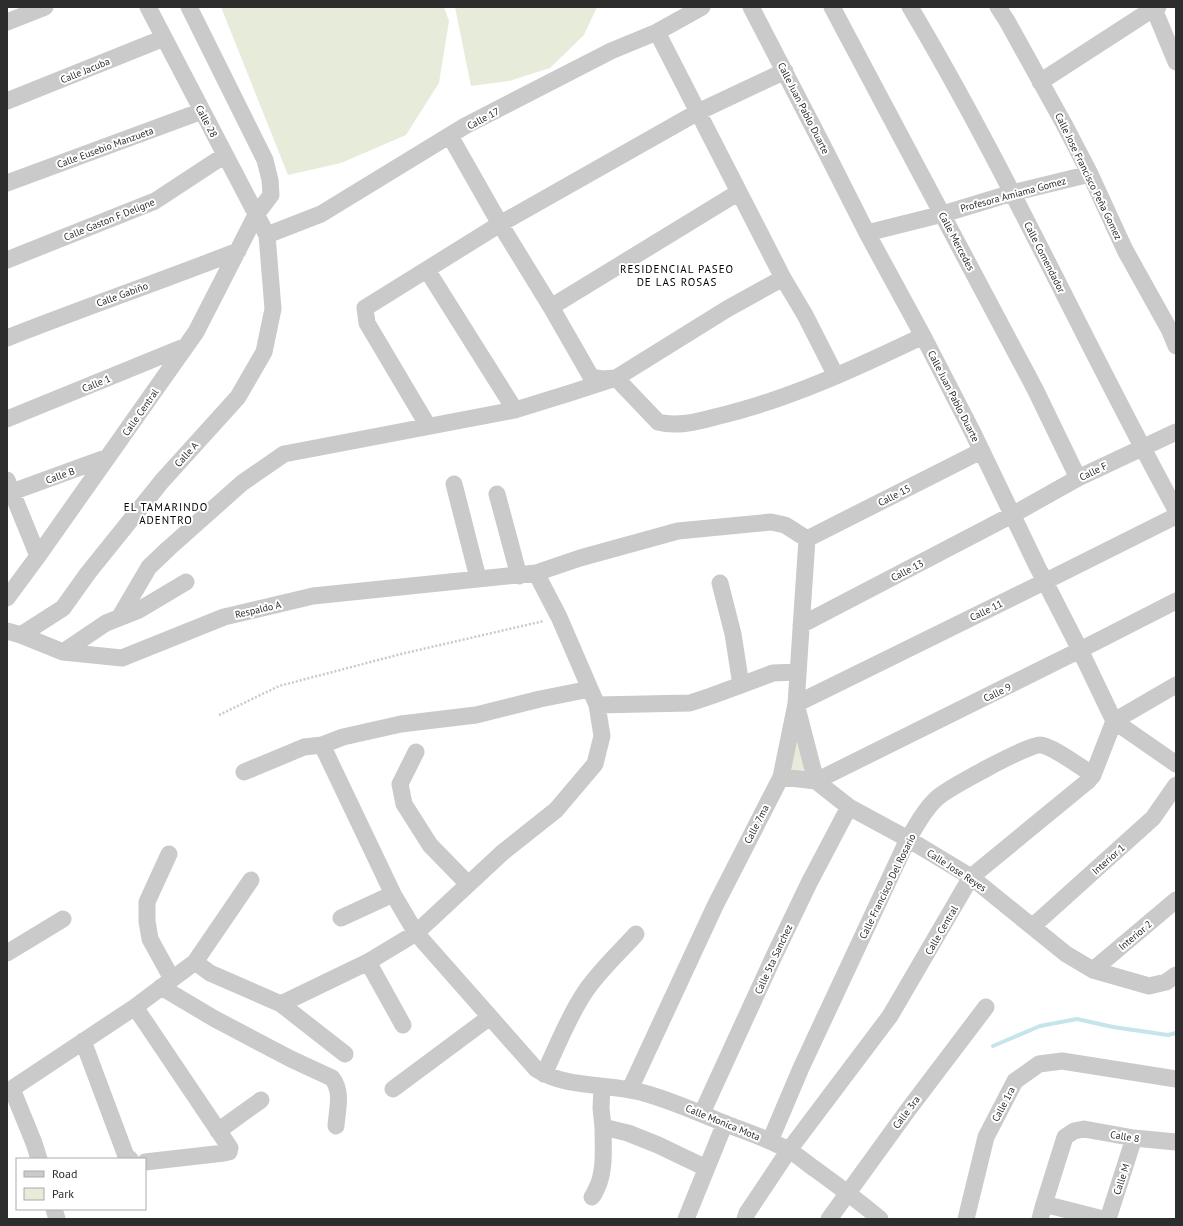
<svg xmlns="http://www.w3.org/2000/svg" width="1183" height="1226" font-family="'PT Sans',sans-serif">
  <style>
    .green { fill: #e7ebd9 }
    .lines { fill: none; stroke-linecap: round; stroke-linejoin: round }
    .stream { stroke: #c5e5eb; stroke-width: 4 }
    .path { stroke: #cacaca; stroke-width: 2.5; stroke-dasharray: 2 2; stroke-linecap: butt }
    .minor { stroke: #cacaca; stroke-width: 17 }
    .labels { text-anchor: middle; stroke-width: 4; stroke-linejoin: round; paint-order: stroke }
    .street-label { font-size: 10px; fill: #2d2d2d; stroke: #fff }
    .neighbourhood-label { font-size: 11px; letter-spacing: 1px; fill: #000; stroke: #fff }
  </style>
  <rect width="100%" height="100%" fill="#fff"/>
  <!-- green -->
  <path class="green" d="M221 7H444L449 21 439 83 406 135 341 163 288 175Z
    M455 7H597L584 35 550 68 509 81 471 86Z
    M794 728 809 774 787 772Z"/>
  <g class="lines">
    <!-- stream -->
    <path class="stream" d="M993 1046 1040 1026 1077 1019 1113 1027 1168 1035 1176 1033"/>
    <!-- path -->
    <path class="path" d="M219 715 279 686 401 654 544 621"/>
    <!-- minor -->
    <path class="minor" d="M751 7 824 148 867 233 923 336 973 433 1037 566 1080 650 1114 721 1176 764
      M832 7 1035 389 1078 478
      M910 7C1007 170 1085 344 1176 510
      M998 7 1007 21 1064 124 1090 174 1125 250 1169 329 1176 346
      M1155 7 1154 9 1176 62
      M7 22 45 7
      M657 32 783 278 805 315 836 376
      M1040 82 1145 14 1158 7
      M7 101 164 38
      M450 136 500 224 551 307 590 375C597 381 606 378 616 378L658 422C676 427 697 422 715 417 788 400 856 368 923 336
      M7 183 202 111
      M867 233 943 214 1012 193 1090 174
      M267 235 321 214 465 126 611 51 657 32 702 7
      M7 260 155 201 225 155
      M427 270 515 410
      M551 307 739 192
      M7 338C83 308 161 281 238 251
      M7 419 186 346
      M428 426 367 323 365 308 500 224 698 112 785 71
      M7 480 38 556
      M454 484 478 578
      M12 492 108 457
      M497 494 519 576
      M1176 516 1044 582 796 704 816 781 1080 650 1176 601
      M807 539 981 451
      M720 583 733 634 741 685 773 673 798 672
      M7 598 38 556 196 332 256 215 271 195 270 180 265 160 189 7
      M119 618 149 567 169 548 242 483 284 454 515 410 570 393 616 378 727 309 783 278
      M801 625 1012 515 1078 478 1176 432
      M7 631 21 635 63 652 122 658 224 617 313 596 536 573 580 558 678 531 771 522 785 525 807 539
      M21 635 63 608 88 573 162 481 238 397 264 352 273 309 267 235 148 7
      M63 652 106 623 139 610 186 582
      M597 705 690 703 711 696 741 685
      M322 745 343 737 401 724 476 715 540 699 590 689
      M416 752 400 784 404 804 430 845 468 884
      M244 772 304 747 322 745 393 894
      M781 777 816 781 849 807 908 839 971 877 1066 954 1093 970 1149 986 1166 982 1176 975
      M169 854 147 902V921L150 939 172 979
      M341 918 393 894 416 933 536 1069C566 1089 610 1083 644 1093 673 1101 699 1113 726 1124 747 1132 769 1139 788 1150 798 1155 806 1163 815 1169 837 1185 859 1201 880 1219
      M1033 926 1153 818 1176 785
      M7 953 63 919
      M195 962 251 880
      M368 962 403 1025
      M1093 970 1176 900
      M161 987 215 1019 291 1059 332 1078C343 1092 337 1110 336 1126
      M281 1004 345 1054
      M135 1007 230 1148 229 1152 224 1153 145 1162
      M83 1041 126 1156 130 1159
      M544 1074C557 1047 568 1017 585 992 599 971 619 953 636 934
      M602 1087 601 1108 603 1127 628 1133 658 1145 706 1168
      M12 1089 34 1143 39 1159
      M393 1089 490 1017
      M630 1089 715 906 781 777 796 704 807 539
      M7 1092 135 1007 195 962 210 973 281 1004 368 962 416 933 502 853 556 810 595 764 602 736 597 705 559 617 536 573
      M702 1113 774 956 809 883 849 807
      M218 1131 261 1100
      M770 1141 801 1068 908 839C917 825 923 811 936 799 946 789 1029 744 1040 745 1051 745 1082 768 1093 775
      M592 1197C595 1193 597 1188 599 1183 605 1166 603 1145 603 1127
      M1044 1204 1103 1219
      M54 1209 57 1219
      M686 1219 725 1123
      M745 1219 747 1213 789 1150 890 1016 971 877 1088 781 1093 775 1114 721 1176 685
      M829 1219 908 1110 986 1007
      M966 1219 986 1137 1015 1081 1039 1064 1062 1061 1176 1079
      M1040 1219 1044 1204 1065 1137 1074 1131 1084 1129 1134 1138 1176 1142
      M1108 1219 1134 1138"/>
  </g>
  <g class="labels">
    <!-- street labels -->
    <g class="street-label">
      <text transform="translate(85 70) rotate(-22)" y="4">Calle Jacuba</text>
      <text transform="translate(804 108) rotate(63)" y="4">Calle Juan Pablo Duarte</text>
      <text transform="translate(483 118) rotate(-28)" y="4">Calle 17</text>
      <text transform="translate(207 121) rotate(62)" y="4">Calle 28</text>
      <text transform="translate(105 147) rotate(-20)" y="4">Calle Eusebio Manzueta</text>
      <text transform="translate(1089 176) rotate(64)" y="4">Calle Jose Francisco Peña Gomez</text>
      <text transform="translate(1013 194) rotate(-15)" y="4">Profesora Amiama Gomez</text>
      <text transform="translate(109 219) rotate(-22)" y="4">Calle Gaston F Deligne</text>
      <text transform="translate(957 241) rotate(62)" y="4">Calle Mercedes</text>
      <text transform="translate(1045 257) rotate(63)" y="4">Calle Comendador</text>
      <text transform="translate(122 294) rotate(-20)" y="4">Calle Gabiño</text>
      <text transform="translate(96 383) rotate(-22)" y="4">Calle 1</text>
      <text transform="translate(954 396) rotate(63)" y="4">Calle Juan Pablo Duarte</text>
      <text transform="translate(140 412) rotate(-55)" y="4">Calle Central</text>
      <text transform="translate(186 454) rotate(-48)" y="4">Calle A</text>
      <text transform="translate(1093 471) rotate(-26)" y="4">Calle F</text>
      <text transform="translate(60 475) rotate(-20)" y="4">Calle B</text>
      <text transform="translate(894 495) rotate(-27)" y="4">Calle 15</text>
      <text transform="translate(907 570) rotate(-27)" y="4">Calle 13</text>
      <text transform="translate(258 609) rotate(-13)" y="4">Respaldo A</text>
      <text transform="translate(986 610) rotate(-26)" y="4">Calle 11</text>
      <text transform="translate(997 692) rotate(-26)" y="4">Calle 9</text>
      <text transform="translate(756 824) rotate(-63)" y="4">Calle 7ma</text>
      <text transform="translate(1108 859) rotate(-42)" y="4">Interior 1</text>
      <text transform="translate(957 870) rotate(33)" y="4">Calle Jose Reyes</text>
      <text transform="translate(887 886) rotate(-64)" y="4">Calle Francisco Del Rosario</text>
      <text transform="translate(941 930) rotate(-60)" y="4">Calle Central</text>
      <text transform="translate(1135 935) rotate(-40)" y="4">Interior 2</text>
      <text transform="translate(773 959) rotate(-65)" y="4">Calle 5ta Sanchez</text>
      <text transform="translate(1003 1104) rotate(-62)" y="4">Calle 1ra</text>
      <text transform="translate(906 1112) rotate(-53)" y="4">Calle 3ra</text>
      <text transform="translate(723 1122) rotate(22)" y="4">Calle Monica Mota</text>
      <text transform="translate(1125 1136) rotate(9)" y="4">Calle 8</text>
      <text transform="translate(1121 1179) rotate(-72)" y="4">Calle M</text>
    </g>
    <!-- neighbourhood labels -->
    <g class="neighbourhood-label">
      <text x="677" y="273">RESIDENCIAL PASEO<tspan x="677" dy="13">DE LAS ROSAS</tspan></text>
      <text x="166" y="511">EL TAMARINDO<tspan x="166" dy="13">ADENTRO</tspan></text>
    </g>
  </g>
  <!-- border -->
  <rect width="1183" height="1226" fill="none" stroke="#2d2d2d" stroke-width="16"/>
  <!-- legend -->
  <rect x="16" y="1158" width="130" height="52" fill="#ffffff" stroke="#ababab"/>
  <rect x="24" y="1171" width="20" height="6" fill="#cacaca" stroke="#ababab"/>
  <text x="52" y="1178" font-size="12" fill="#2d2d2d">Road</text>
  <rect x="24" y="1188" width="20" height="12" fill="#e7ebd9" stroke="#ababab"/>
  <text x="52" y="1198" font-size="12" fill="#2d2d2d">Park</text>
</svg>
